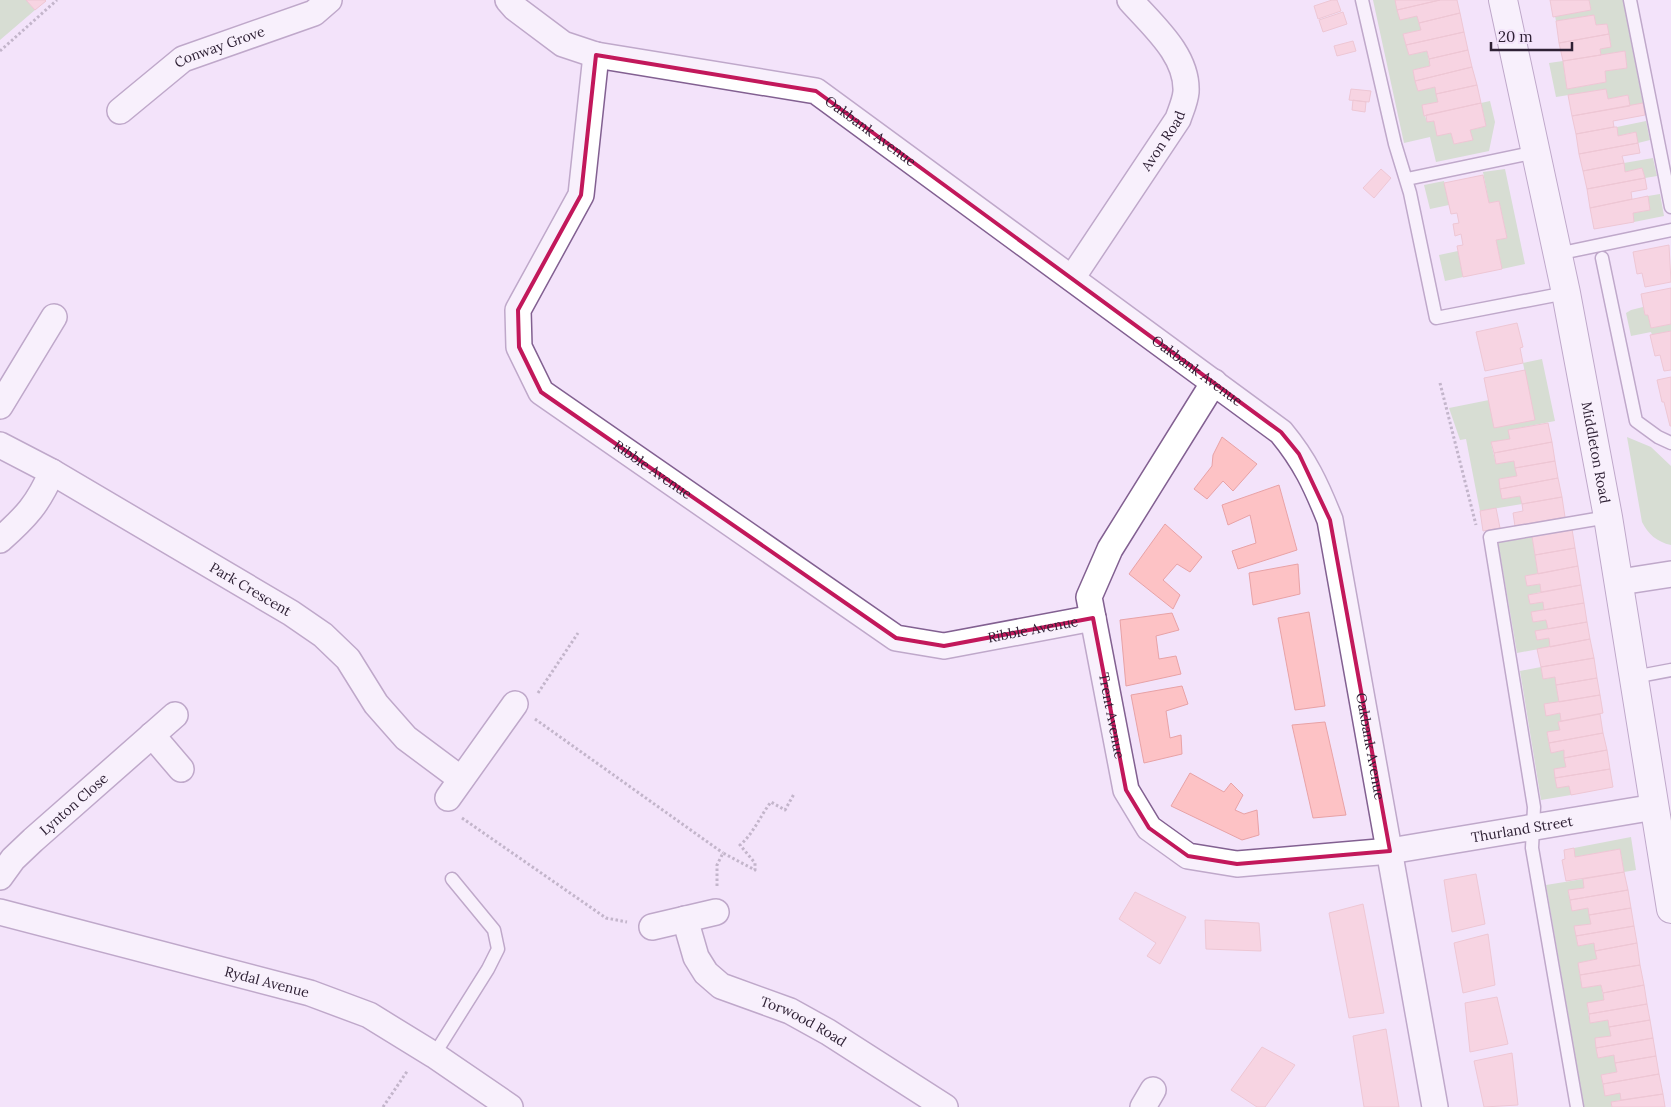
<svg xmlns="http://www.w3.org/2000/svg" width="1671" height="1107" font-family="Lora,serif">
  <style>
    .green { fill: #b5d4a5 }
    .building { fill: #fdc2c5; stroke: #e8a2a6 }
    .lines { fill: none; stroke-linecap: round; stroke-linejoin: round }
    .lane-casing { stroke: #826091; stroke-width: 15 }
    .street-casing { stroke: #826091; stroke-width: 28 }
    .primary-casing { stroke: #826091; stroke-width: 30 }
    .path { stroke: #8b7c92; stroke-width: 3; stroke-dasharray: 2.5 2.5; stroke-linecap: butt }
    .lane { stroke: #fff; stroke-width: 12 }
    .street { stroke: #fff; stroke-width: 25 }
    .primary { stroke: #fff; stroke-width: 28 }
    .marked { fill: none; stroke: #c2185b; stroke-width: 4; stroke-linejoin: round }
    .labels { text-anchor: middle; stroke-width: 4; stroke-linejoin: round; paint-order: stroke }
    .street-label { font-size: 14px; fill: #2f2135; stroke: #f3e3fa }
  </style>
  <rect width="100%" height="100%" fill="#f3e3fa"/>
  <!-- green -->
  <path class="green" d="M0 0H26L35 10 0 40Z
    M1373 0H1395L1417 16 1421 30 1403 34 1409 55 1427 51 1430 66 1413 70 1418 91 1435 87 1438 102 1422 106 1427 122 1434 121 1438 135 1451 133 1454 144 1472 140 1470 130 1486 126 1481 103 1490 101 1495 122 1489 151 1436 162 1430 137 1404 143Z
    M1589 0H1623L1643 103 1630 106 1628 95 1608 99 1606 89 1556 97 1549 63 1563 61 1567 89 1606 82 1605 71 1627 68 1625 51 1601 55 1600 49 1611 46 1607 24 1596 25 1594 15 1556 21 1555 16 1591 10Z
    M1646 121 1650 140 1638 143 1635 132 1618 136 1617 127Z
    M1653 158 1657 176 1645 178 1642 168 1625 172 1624 163Z
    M1505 169 1525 264 1502 269 1496 240 1507 238 1499 201 1489 203 1483 172Z
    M1444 181 1449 205 1430 209 1424 185Z
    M1660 194 1664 216 1634 222 1633 213 1650 210 1648 196Z
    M1458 251 1463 277 1445 281 1439 255Z
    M1643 307 1645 315H1648L1651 328 1671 324V331L1652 335 1651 332 1631 336 1626 313 1631 310Z
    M1542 359 1555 421 1509 430 1510 439 1491 443 1496 464 1514 461 1517 476 1499 479 1502 499 1520 496 1522 504 1480 511 1466 439 1460 440 1449 408 1489 400 1534 419 1523 363Z
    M1627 437 1651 447 1671 466V545C1657 542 1648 534 1642 522Z
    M1532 536 1538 574 1525 576 1527 586 1540 584 1541 592 1528 595 1530 604 1543 602 1544 610 1531 613 1533 622 1546 620 1548 629 1535 632 1537 640 1549 638 1550 647 1517 653 1498 542Z
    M1541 667 1543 679 1555 677 1559 702 1546 716 1560 713 1561 721 1558 722 1560 730 1547 733 1551 753 1564 750 1566 767 1554 769 1557 787 1569 786 1571 795 1541 800 1520 671Z
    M1631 837 1636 870 1624 872 1620 849 1575 857 1574 848Z
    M1583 879 1584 888 1568 891 1572 910 1588 908 1591 924 1575 927 1578 946 1594 943 1597 959 1578 963 1582 988 1601 985 1604 1000 1587 1004 1590 1023 1608 1020 1611 1036 1595 1039 1598 1058 1614 1055 1617 1072 1601 1075 1605 1095 1620 1093 1621 1100 1611 1102 1612 1107H1584L1546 885Z"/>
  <!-- building -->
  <path class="building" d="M26 0H45L46 1 35 10Z
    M1332 0H1337L1341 11 1318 19 1314 6Z
    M1395 0H1440L1397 10Z
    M1440 0H1457L1460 13 1419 23 1417 16 1400 20 1397 10Z
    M1550 0H1589L1591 10 1553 17Z
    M1343 12 1347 24 1323 32 1319 20Z
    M1460 13 1464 32 1406 45 1403 34 1421 30 1419 23Z
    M1594 15 1596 25 1607 24 1609 34 1559 43 1556 21Z
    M1464 32 1468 50 1429 59 1427 51 1409 55 1406 45Z
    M1609 34 1611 47 1600 49 1601 55 1563 61 1559 43Z
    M1353 41 1356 51 1337 56 1334 46Z
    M1468 50 1472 67 1415 81 1413 70 1430 66 1429 59Z
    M1625 51 1627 68 1605 71 1606 82 1567 89 1563 61Z
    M1472 67 1477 85 1436 94 1435 87 1418 91 1415 81Z
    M1477 85 1481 103 1424 116 1422 105 1438 102 1436 94Z
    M1351 89 1371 91 1369 102 1349 100Z
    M1606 89 1608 99 1628 95 1630 106 1572 116 1568 95Z
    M1353 100 1366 102 1365 112 1352 110Z
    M1481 103 1486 126 1470 130 1473 140 1454 144 1451 133 1437 136 1434 121 1427 122 1426 115Z
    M1643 103 1645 115 1613 121 1614 127 1576 134 1572 116Z
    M1614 127H1617L1618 136 1636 132 1638 143 1579 154 1576 134Z
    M1638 143 1640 153 1622 156 1624 163 1583 171 1579 154Z
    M1624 163 1625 172 1642 168 1645 178 1587 189 1583 171Z
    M1381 169 1391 178 1374 198 1363 188Z
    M1483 175 1489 203 1499 201 1507 238 1496 240 1502 269 1463 277 1457 246 1463 245 1461 234 1455 236 1453 224 1459 223 1457 213 1451 214 1444 183Z
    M1645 178 1647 189 1631 192 1632 199 1590 208 1587 189Z
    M1648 196 1650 210 1633 213 1634 222 1594 229 1590 208Z
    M1669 245 1671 282 1645 287 1642 273 1637 274 1633 252Z
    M1671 288V324L1651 328 1648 315H1645L1641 294Z
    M1517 323 1523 347 1520 348 1523 363 1485 371 1476 332Z
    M1671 331V370L1664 371 1660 355 1655 356 1650 335Z
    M1525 370 1535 420 1494 428 1484 378Z
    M1671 377V426H1670L1664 402H1662L1657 380Z
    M1548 423 1552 442 1494 453 1491 442 1510 439 1508 430Z
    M1222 437 1257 464 1233 491 1223 481 1207 499 1194 489 1212 466 1213 455Z
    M1552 442 1555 461 1515 468 1514 461 1496 464 1494 453Z
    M1555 461 1558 478 1500 489 1499 479 1517 476 1515 468Z
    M1558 478 1562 497 1522 504 1520 496 1502 499 1500 489Z
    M1279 485 1297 550 1238 569 1232 551 1256 543 1250 515 1228 525 1222 505Z
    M1562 497 1565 517 1515 526 1513 513 1523 511 1522 504Z
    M1496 508 1500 528 1483 531 1480 511Z
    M1165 524 1202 557 1190 572 1177 564 1163 580 1180 595 1173 609 1129 574Z
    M1572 529 1575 548 1535 555 1532 536Z
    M1575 548 1578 566 1538 574 1535 555Z
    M1298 564 1300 594 1253 605 1249 573Z
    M1578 566 1581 585 1541 592 1540 584 1527 586 1525 576Z
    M1581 585 1584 603 1544 610 1543 602 1530 604 1528 595Z
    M1584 603 1587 622 1548 629 1546 620 1533 622 1531 612Z
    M1309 612 1325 706 1295 710 1278 618Z
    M1172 613 1179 630 1156 636 1159 659 1176 656 1181 674 1126 686 1120 620Z
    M1587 622 1590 639 1550 647 1549 638 1537 640 1535 631Z
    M1590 639 1594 658 1541 667 1537 649Z
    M1594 658 1597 678 1556 685 1555 677 1543 679 1541 667Z
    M1597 678 1600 695 1559 702 1556 685Z
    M1182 686 1188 704 1166 711 1170 738 1181 735 1182 754 1144 763 1131 695Z
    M1600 695 1603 713 1561 721 1560 713 1546 716 1544 704Z
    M1600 714 1603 733 1549 743 1547 732 1560 730 1558 722Z
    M1325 722 1346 815 1313 818 1292 725Z
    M1603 733 1607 750 1564 758V750L1551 753 1549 743Z
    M1607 750 1610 769 1555 778 1554 769 1566 767 1564 758Z
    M1610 769 1613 787 1571 795 1569 786 1557 788 1555 778Z
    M1190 773 1224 792 1231 783 1243 795 1235 810 1244 814 1257 810 1259 835 1242 840 1171 806Z
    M1574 848 1575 857 1620 849 1624 872 1566 881 1562 860 1565 859 1564 850Z
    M1624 872 1628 890 1570 900 1568 890 1584 888 1583 879Z
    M1476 874 1485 924 1452 932 1444 880Z
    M1628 890 1631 908 1589 915 1588 908 1572 911 1570 900Z
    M1135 892 1186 917 1160 964 1147 956 1156 943 1119 919Z
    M1363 904 1384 1013 1349 1018 1329 913Z
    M1631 908 1634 926 1576 936 1574 926 1591 924 1589 915Z
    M1205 920 1259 923 1261 951 1206 949Z
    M1634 926 1637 943 1595 951 1594 943 1578 946 1576 936Z
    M1488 934 1495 985 1463 993 1454 943Z
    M1637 943 1640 965 1580 975 1578 963 1597 959 1595 951Z
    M1640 965 1644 985 1603 993 1601 985 1582 988 1580 975Z
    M1644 985 1647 1004 1589 1014 1587 1003 1604 1000 1603 993Z
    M1497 997 1508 1044 1470 1052 1465 1003Z
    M1647 1004 1650 1020 1609 1027 1608 1020 1590 1023 1589 1014Z
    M1650 1020 1653 1038 1596 1048 1595 1038 1611 1036 1609 1027Z
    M1386 1029 1399 1107H1364L1353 1036Z
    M1653 1038 1656 1056 1615 1063 1614 1055 1598 1058 1596 1048Z
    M1262 1047 1295 1065 1265 1107H1257L1231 1090Z
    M1512 1053 1518 1105 1484 1107 1474 1061Z
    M1656 1056 1659 1074 1603 1084 1601 1075 1617 1072 1615 1063Z
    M1659 1074 1663 1094 1621 1100 1620 1093 1605 1096 1603 1084Z
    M1663 1094 1665 1107H1612L1611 1102Z"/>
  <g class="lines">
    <defs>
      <path id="lane" d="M1362 0 1395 144 1410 193 1436 318 1566 293
        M1630 0 1671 207
        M1407 179 1536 152
        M1557 254 1671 230
        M1602 258 1636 421 1658 437 1671 443
        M1634 677 1671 670
        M434 1055 488 969 498 949 494 930 452 879
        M1577 1107 1532 848 1534 807 1490 537 1608 517"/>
      <g id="street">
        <path id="s1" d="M508 0 515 8 563 44 596 55 816 91 1281 432C1305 461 1316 485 1330 520L1435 1107"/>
        <path id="s2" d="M596 55 581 195 518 310 519 347 541 392 896 638 944 646 1093 618"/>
        <path id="s3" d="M120 111 183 59 314 13 329 0"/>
        <path id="s4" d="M1072 278 1178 119C1181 110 1185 102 1186 92 1188 55 1152 25 1130 0"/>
        <path id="s5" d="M1214 382 1110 549 1089 597 1126 790 1149 828 1188 856 1237 864 1390 851 1655 807"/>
        <path d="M0 406 54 317"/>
        <path id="s6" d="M0 445 52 472 291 613 323 635 348 659 376 704 406 738 461 779"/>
        <path d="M0 540C26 517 38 504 52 472"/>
        <path d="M1620 582 1671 574"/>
        <path d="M152 735 181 769"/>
        <path d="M448 798 515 704"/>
        <path id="s7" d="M0 877 13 859 33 840 175 715"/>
        <path id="s8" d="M0 912 310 993 369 1015 434 1055 510 1107"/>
        <path id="s9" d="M685 919 696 957 706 973 721 986 790 1011 828 1032 945 1107"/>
        <path d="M652 927 716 912"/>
        <path d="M1143 1107 1153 1090"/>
      </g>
      <g id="primary">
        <path id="s10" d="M1503 0 1566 293 1608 517 1671 909"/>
      </g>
    </defs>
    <!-- lane casing -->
    <use href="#lane" class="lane-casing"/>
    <!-- street casing -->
    <use href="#street" class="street-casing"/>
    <!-- primary casing -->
    <use href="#primary" class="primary-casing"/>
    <!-- path -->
    <path class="path" d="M0 51 57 0
      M1440 383 1476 525
      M538 693 578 633
      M535 719 723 853
      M462 818 606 918 627 922
      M717 886V865L723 853 755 870V863L740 845C754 833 760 816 771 802L785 810 794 794
      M383 1107 408 1070"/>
    <!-- lane -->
    <use href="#lane" class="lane"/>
    <!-- street -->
    <use href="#street" class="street"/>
    <!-- primary -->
    <use href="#primary" class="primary"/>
  </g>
  <!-- marked area -->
  <path d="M0 0H1671V1107H0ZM596 55 816 91 1281 432 1299 454 1330 520 1390 851 1237 864 1188 856 1149 828 1126 790 1093 618 944 646 896 638 541 392 519 347 518 310 581 195Z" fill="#f3e3fa" fill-opacity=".55" fill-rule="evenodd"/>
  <path class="marked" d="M596 55 816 91 1281 432 1299 454 1330 520 1390 851 1237 864 1188 856 1149 828 1126 790 1093 618 944 646 896 638 541 392 519 347 518 310 581 195Z"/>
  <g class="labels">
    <!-- street labels -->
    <g class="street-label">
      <text dy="5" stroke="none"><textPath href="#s3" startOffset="120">Conway Grove</textPath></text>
      <text dy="5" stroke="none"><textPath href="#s1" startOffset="396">Oakbank Avenue</textPath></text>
      <text dy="5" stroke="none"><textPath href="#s4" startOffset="165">Avon Road</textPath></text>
      <text dy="5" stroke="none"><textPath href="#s1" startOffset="801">Oakbank Avenue</textPath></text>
      <text dy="5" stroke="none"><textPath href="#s10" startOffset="462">Middleton Road</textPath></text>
      <text dy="5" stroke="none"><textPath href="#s2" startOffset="495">Ribble Avenue</textPath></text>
      <text dy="5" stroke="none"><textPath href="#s6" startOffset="289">Park Crescent</textPath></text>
      <text dy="5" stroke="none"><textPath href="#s2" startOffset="930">Ribble Avenue</textPath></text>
      <text dy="5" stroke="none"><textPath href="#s5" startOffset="370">Trent Avenue</textPath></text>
      <text dy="5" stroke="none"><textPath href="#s1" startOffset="1236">Oakbank Avenue</textPath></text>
      <text dy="5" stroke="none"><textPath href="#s7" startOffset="104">Lynton Close</textPath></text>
      <text dy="5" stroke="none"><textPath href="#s5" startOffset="875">Thurland Street</textPath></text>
      <text dy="5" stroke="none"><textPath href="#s8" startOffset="276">Rydal Avenue</textPath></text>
      <text dy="5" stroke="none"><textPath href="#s9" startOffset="168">Torwood Road</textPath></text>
    </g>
  </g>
  <!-- scale -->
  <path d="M1491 42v8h81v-8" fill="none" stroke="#2f2135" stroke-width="2.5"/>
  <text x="1498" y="42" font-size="15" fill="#2f2135" stroke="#f3e3fa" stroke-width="4" paint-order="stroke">20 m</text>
</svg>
